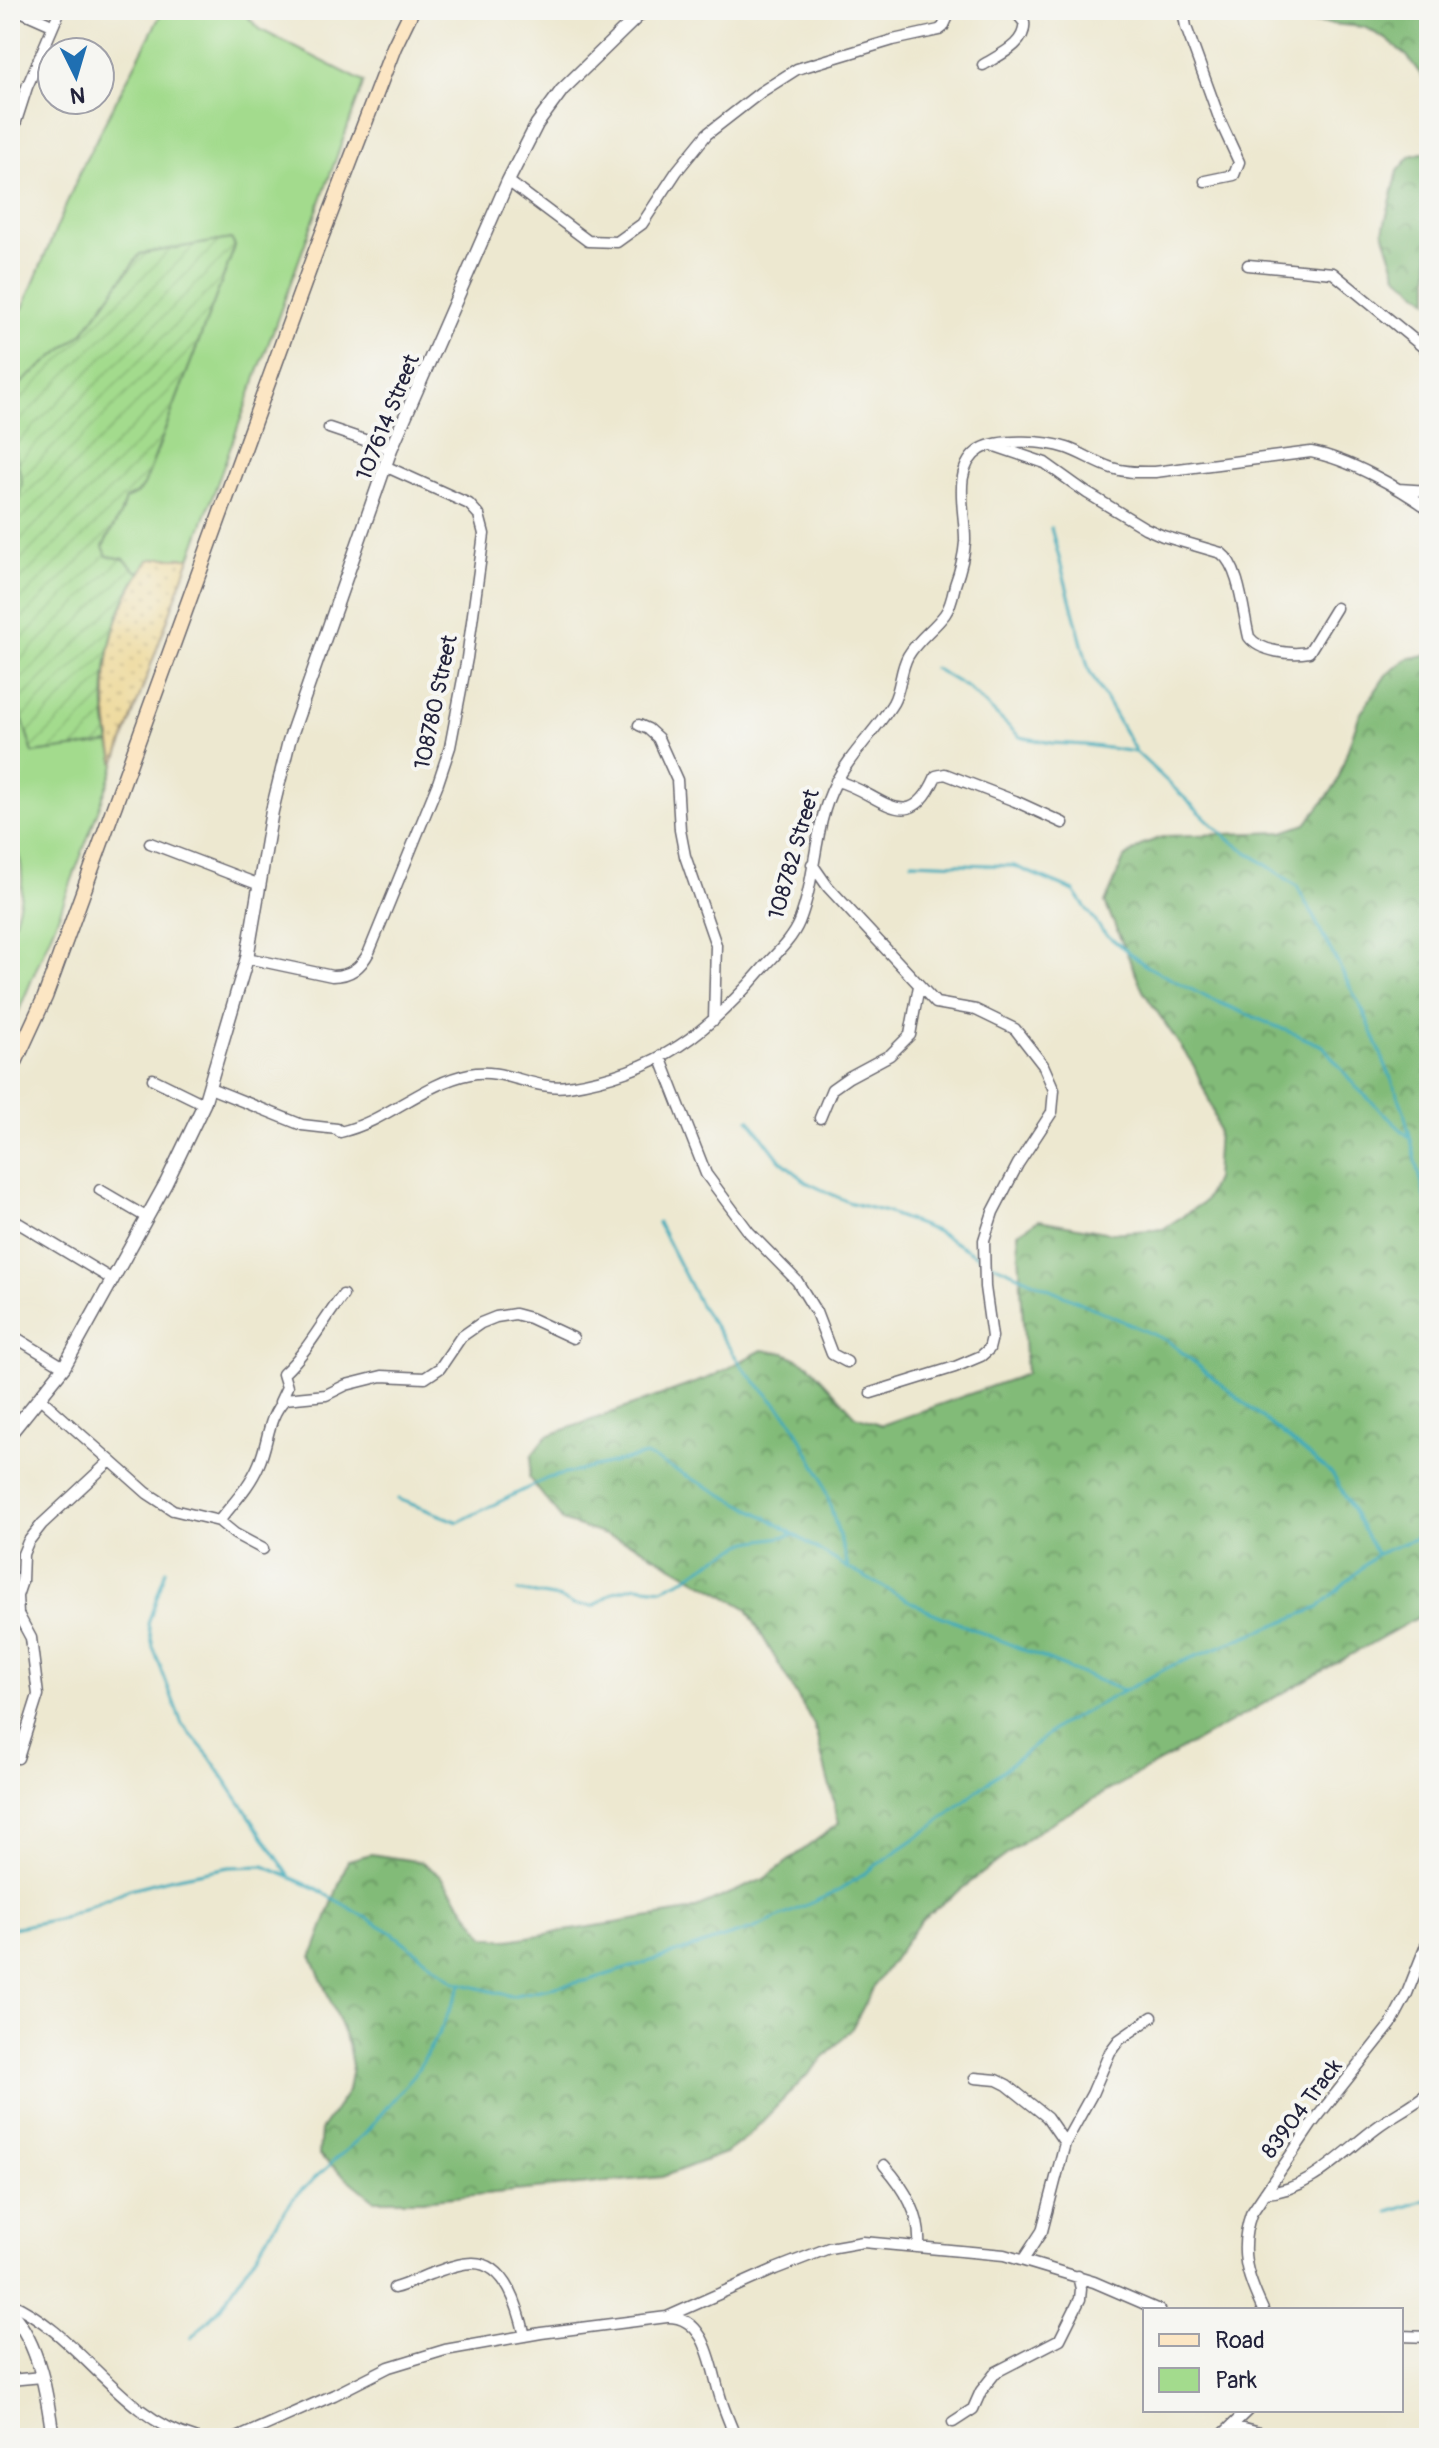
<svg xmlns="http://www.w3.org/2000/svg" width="1439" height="2448" font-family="Pangolin,sans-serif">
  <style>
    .green { fill: #a3db8d; stroke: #627e64; stroke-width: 2 }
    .forest { fill: url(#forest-crowns); stroke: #526e5a; stroke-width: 2 }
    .sand { fill: url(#sand-dots); stroke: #887e6c; stroke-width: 2 }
    .garden { fill: url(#garden-furrows); stroke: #627e64; stroke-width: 2 }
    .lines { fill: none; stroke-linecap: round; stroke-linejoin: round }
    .stream { stroke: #3caaba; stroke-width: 3 }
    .minor-casing { stroke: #69676f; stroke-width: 13 }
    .tertiary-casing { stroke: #69676f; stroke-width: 15 }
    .secondary-casing { stroke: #69676f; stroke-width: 17 }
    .minor { stroke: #fff; stroke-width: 10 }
    .tertiary { stroke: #fff; stroke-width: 12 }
    .secondary { stroke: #fce6c4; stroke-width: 14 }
    .labels { text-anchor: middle; stroke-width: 8; stroke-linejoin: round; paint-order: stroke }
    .street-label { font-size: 22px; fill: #22223b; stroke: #f6f6f2 }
  </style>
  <defs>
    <pattern id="forest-crowns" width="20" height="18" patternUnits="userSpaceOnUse" patternTransform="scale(2)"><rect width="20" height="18" fill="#82bb78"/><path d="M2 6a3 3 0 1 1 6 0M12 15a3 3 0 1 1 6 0" fill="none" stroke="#6a9864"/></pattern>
    <pattern id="sand-dots" width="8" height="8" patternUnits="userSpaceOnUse" patternTransform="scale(2)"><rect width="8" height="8" fill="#eeda9e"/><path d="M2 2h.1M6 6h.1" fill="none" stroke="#ccbb89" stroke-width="1.8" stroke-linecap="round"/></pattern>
    <pattern id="garden-furrows" width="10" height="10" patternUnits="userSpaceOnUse" patternTransform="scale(2)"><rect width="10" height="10" fill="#a3db8d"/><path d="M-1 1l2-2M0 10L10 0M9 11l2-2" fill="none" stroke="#8cbc7b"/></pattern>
  </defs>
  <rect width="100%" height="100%" fill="#f6f6f2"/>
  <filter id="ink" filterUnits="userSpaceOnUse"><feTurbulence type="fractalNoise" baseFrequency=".0125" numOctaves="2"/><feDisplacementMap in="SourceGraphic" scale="16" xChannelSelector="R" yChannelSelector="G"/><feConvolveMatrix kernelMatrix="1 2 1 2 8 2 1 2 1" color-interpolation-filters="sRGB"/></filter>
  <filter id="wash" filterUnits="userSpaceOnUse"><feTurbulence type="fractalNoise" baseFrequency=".006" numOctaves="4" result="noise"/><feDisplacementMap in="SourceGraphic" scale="32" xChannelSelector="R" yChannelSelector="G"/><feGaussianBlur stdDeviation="1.8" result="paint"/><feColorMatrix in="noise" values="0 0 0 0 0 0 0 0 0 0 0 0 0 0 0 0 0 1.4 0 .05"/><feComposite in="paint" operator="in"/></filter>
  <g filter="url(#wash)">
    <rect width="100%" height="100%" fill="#ede8d0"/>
    <!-- green -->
    <path class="green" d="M163 10H240L261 30 364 82 190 558 149 560 141 571H136L124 559 107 556 103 546 120 515 125 499 136 494 144 485 235 246 231 239 140 254 83 333 19 385 10 398V320L23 308 82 167Z
      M10 428 22 482 10 544Z
      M10 680 33 753 110 743 115 765 60 912 10 1032V933C23 903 29 864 10 835Z"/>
    <!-- forest -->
    <path class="forest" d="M1292 10H1429V86L1407 56 1386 39 1364 27 1309 22Z
      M1429 151V301L1397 275 1383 231 1398 171 1411 156Z
      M1429 654V1611L1042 1828 922 1919 875 1985 851 2030 747 2137 727 2152 662 2177 422 2200H374L319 2155 321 2130 348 2091 352 2066 348 2044 312 1957 348 1860 371 1854 422 1862 442 1877 485 1937 509 1940 689 1911 764 1879 839 1823 814 1725 746 1608 634 1544 564 1522 529 1478 532 1455 547 1436 711 1377 762 1350 785 1353 808 1364 856 1416 882 1425 1026 1374 1018 1233 1039 1220 1111 1233 1163 1229 1205 1201 1215 1179 1218 1130 1212 1108 1194 1066 1143 991 1105 903 1124 859 1143 844 1166 836 1283 832 1306 824 1336 785 1359 716 1386 675 1407 659Z"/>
    <!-- sand -->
    <path class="sand" d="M160 558H190L115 764C98 688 102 626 149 560Z"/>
    <!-- garden -->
    <path class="garden" d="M231 239 235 246 144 485 136 494 125 499 120 515 103 546 107 556 124 559 136 571H141C108 619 97 687 110 743L33 753 10 680V544L22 482 10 428V398L19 385 83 333 140 254Z"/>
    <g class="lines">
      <!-- stream -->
      <path class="stream" d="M1051 528 1089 670 1136 752 1227 838 1297 886 1366 1017 1403 1108 1429 1213
        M934 668 969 689 1020 737 1052 743 1086 745 1136 752
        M10 712 16 733
        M912 862 1014 866 1074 891 1103 932 1146 966 1208 998 1323 1046 1356 1087 1409 1137
        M749 1119 780 1160 808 1183 848 1202 886 1212 936 1231 984 1260 1168 1341 1333 1475 1376 1553
        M658 1223 700 1305 744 1369 792 1421 822 1478 848 1566
        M398 1499 458 1522 548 1478 646 1455 766 1517 848 1568 926 1610 1124 1691
        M166 1570 148 1624 153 1647 182 1724 209 1756 289 1875
        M518 1591 559 1598 574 1605 594 1606 614 1592 636 1586 662 1589 686 1578 718 1557 749 1542 794 1535
        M12 1928 62 1918 130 1889 173 1878 229 1867 264 1866 317 1889 391 1932 455 1982 511 1996 590 1980 755 1928 840 1890 932 1827 1058 1726 1171 1666 1318 1608 1377 1554 1429 1533
        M1389 2212 1429 2199
        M191 2338 220 2308 295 2196 365 2133 415 2074 441 2029 461 1985"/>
    </g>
  </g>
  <g filter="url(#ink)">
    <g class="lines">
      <defs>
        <path id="minor" d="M18 10 52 25
          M1183 10 1186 27 1221 123 1239 162 1234 175 1205 181
          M983 65C999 55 1027 44 1024 22L1014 10
          M10 140 27 87 60 10
          M508 181 588 241 617 242 642 224 677 171 707 134 761 92 797 69 893 40 939 30 943 27 951 10
          M1248 265 1333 273 1429 352
          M329 428 391 449
          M995 446 1045 463 1087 493 1145 528 1163 536 1221 553C1240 567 1243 613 1249 637 1260 652 1291 655 1309 652L1336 608
          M1398 489 1429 491
          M639 725 648 729 658 738 677 780 680 830 685 856 716 945 714 1020
          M836 781C878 790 908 841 936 776L945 774 1015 801 1063 823
          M150 843 260 885
          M812 864 828 887 936 1003 976 1010 1015 1029 1043 1065 1054 1090 1052 1112 1018 1164 993 1212 984 1240 985 1287 992 1337 989 1349 981 1356 955 1367 871 1393
          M247 958 332 976C351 976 361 967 369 952L438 783 450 747 467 658 484 534 479 515 469 504 387 467
          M661 1059 706 1174 749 1232 797 1281 816 1312 832 1354 847 1362
          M153 1079 204 1104
          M210 1088 302 1125 337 1129 340 1132C386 1122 423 1083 470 1074 504 1067 534 1091 568 1086 658 1072 707 1034 765 966 777 953 792 939 799 922 817 877 813 827 835 784 850 754 876 731 893 703 901 689 900 670 908 656 918 639 934 629 945 614 951 606 953 594 955 585 960 571 964 557 965 542 966 512 950 468 981 449 1000 438 1046 441 1067 448 1082 453 1096 463 1112 468 1127 473 1141 472 1155 472L1311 452C1349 459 1398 487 1429 509
          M820 1118 832 1089 849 1077 890 1055 910 1035 919 986
          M100 1190 146 1217
          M10 1218 113 1280
          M10 1334 64 1367
          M41 1399 147 1493 173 1510 219 1521 235 1534 263 1549
          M280 1402 287 1387 283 1374C308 1351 322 1322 343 1295
          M219 1521C234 1502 250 1486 259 1464 269 1441 267 1418 285 1399L326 1395 346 1385 382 1376 425 1378 440 1368 461 1337 481 1323 496 1317 515 1314 530 1318 573 1338
          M18 1758 38 1695 31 1638 18 1614 17 1596 22 1581 23 1554 28 1542 42 1524 110 1461
          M975 2078 997 2080 1007 2085 1047 2117 1065 2143
          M884 2165C904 2187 921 2215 919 2245
          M1265 2193C1310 2191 1343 2152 1377 2127 1394 2114 1413 2106 1429 2092
          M1023 2260 1042 2231 1065 2143 1092 2094 1110 2052 1119 2040 1152 2017
          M394 2288C407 2285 418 2278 430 2274 444 2269 459 2263 473 2263 507 2263 519 2310 525 2336
          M10 2303C80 2334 119 2417 195 2438
          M1263 2310C1247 2276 1238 2251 1251 2214L1311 2125 1391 2024 1406 1996 1429 1938
          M667 2317C707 2316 711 2367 720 2396 724 2410 730 2424 736 2438
          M1401 2336 1429 2337
          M10 2380 42 2377
          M953 2422 973 2409 981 2391 996 2372 1060 2339 1080 2299 1081 2289 1078 2276
          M1232 2426 1279 2438
          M237 2438 334 2395 389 2367 445 2350 541 2333 667 2317 775 2269 829 2248 863 2242 1004 2255 1094 2282 1159 2310
          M1219 2438 1248 2410"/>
        <path id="tertiary" d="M10 1434 64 1367 166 1183 204 1104 247 958 272 811 289 741 391 449 508 181 537 124 562 90 644 10
          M10 2311C40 2345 47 2394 53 2438"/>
        <path id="secondary" d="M10 1073 45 997 314 256 394 47 412 10"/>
      </defs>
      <!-- minor casing -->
      <use href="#minor" class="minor-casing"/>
      <!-- tertiary casing -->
      <use href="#tertiary" class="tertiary-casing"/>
      <!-- secondary casing -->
      <use href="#secondary" class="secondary-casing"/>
      <!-- minor -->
      <use href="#minor" class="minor"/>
      <!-- tertiary -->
      <use href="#tertiary" class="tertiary"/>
      <!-- secondary -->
      <use href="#secondary" class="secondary"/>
    </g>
  </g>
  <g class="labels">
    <!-- street labels -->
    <g class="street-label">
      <text transform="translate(387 417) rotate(-68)" y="8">107614 Street</text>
      <text transform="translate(435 702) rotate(-78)" y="8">108780 Street</text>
      <text transform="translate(793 854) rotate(-74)" y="8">108782 Street</text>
      <text transform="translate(1301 2108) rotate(-53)" y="8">83904 Track</text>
    </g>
  </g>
  <!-- margin -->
  <rect width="1439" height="2448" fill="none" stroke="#f6f6f2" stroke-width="40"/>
  <!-- legend -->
  <rect x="1143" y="2308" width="260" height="104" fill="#f6f6f2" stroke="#a1a1a9" stroke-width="2"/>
  <rect x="1159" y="2334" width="40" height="12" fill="#fce6c4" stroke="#a1a1a9" stroke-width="2"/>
  <text x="1215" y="2348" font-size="24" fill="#22223b">Road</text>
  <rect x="1159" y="2368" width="40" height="24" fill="#a3db8d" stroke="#a1a1a9" stroke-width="2"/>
  <text x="1215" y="2388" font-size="24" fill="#22223b">Park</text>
  <!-- north arrow -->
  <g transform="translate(76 76) rotate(175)"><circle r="38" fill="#f6f6f2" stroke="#a1a1a9" stroke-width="2"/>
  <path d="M0-6L14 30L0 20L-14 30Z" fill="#1f6fb2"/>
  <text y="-12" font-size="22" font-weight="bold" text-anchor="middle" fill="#22223b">N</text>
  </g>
</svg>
